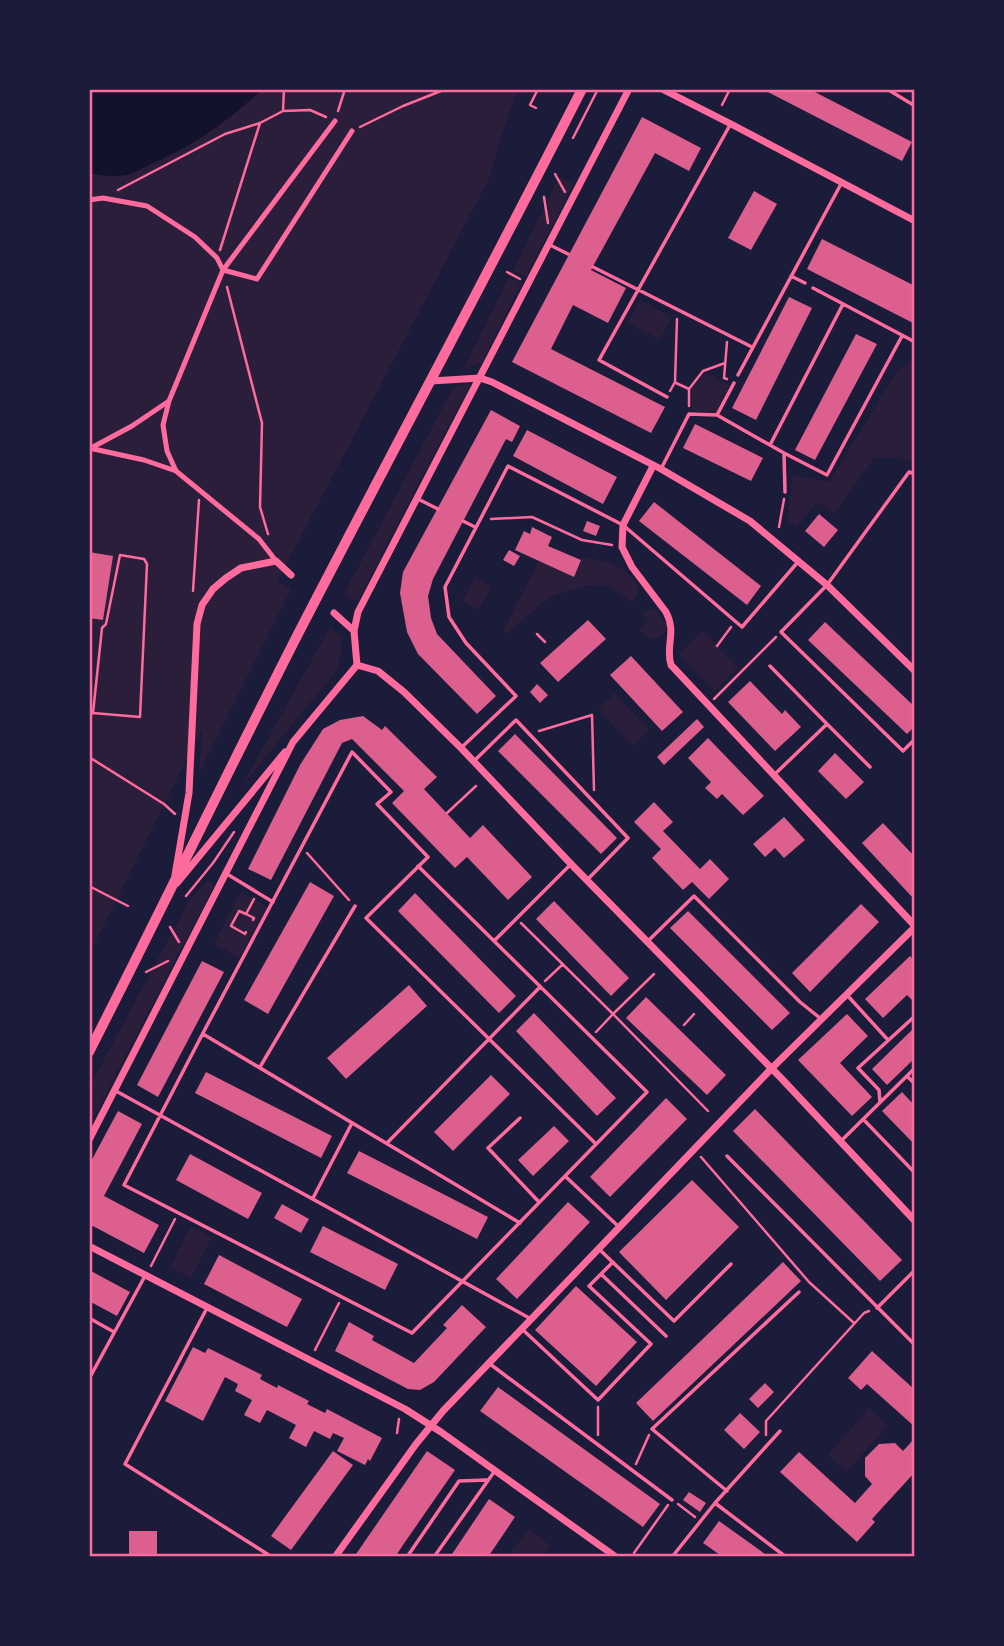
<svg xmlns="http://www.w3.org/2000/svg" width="1004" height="1646" font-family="'Fira Sans',sans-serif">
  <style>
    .green { fill: #2a1e3b }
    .water { fill: #12122b }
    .building { fill: #dd5f8e }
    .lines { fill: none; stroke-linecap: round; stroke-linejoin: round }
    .path { stroke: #ff6b9d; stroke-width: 2.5 }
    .service { stroke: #ff6b9d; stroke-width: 3.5 }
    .pedestrian { stroke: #ff6b9d; stroke-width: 5 }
    .minor { stroke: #ff6b9d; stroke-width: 7 }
    .trunk { stroke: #ff6b9d; stroke-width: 10 }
    .neatline { fill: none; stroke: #ff6b9d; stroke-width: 2.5 }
  </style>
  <rect width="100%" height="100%" fill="#1b1b3a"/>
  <!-- green -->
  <path class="green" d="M89 89H520L509 112 489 179 277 582 291 589 199 773 202 729 89 955Z
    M559 177 574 184 526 277 513 271Z
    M509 277 521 283 482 363 463 369Z
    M640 300 672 317 660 340 628 323Z
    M915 358V460L875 457 834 514 817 502 797 526 787 521 793 475 829 482 898 370Z
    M705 373 730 385 716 413 692 411V390Z
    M471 383 358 601 348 598 345 592 453 388Z
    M583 557C606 563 626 563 638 587V593L633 603 606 586 587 585 555 595 543 602 508 633 503 631 539 561 573 576Z
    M475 577 492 586 479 610 462 601Z
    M650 609 656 610 665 623 666 631C656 643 649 640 639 630L649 620 642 613Z
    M330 627 341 636V653L337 670 241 787Z
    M703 631 738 667 715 691 679 654Z
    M615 693 649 730 632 746 598 709Z
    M209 880 215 884 89 1127V1088L190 899Z
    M241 892 267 906 240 958 214 944Z
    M191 1226 212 1237 191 1278 170 1267Z
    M869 1408 888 1425 847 1472 828 1455Z
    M528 1529 551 1546 542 1557H508Z"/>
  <!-- water -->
  <path class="water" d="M89 89H260L259 92C227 123 188 149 147 166 141 169 134 173 127 175 116 177 100 176 89 173Z"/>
  <!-- building -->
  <path class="building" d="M762 89H809L912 142 902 161Z
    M642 117 701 148 689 171 655 153 591 270 626 288 608 323 573 305 551 349 665 407 651 433 512 362Z
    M754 191 777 204 751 250 728 238Z
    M822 239 915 286V324L807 269Z
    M789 297 812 308 756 420 732 408Z
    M856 334 877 344 815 460 795 450Z
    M491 410 520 426 512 442 506 439 433 579 428 596 431 618 437 634 496 696 477 714 418 654 407 632 400 593 403 572Z
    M695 424 763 458 751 481 683 448Z
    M527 430 617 477 603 504 513 456Z
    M654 502 761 586 747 605 639 521Z
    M819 514 838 530 824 547 805 531Z
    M587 521 600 526 596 536 583 531Z
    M532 527 552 537 548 546 581 560 574 577 515 550 524 531 530 534Z
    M509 550 520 556 514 566 503 560Z
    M89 552 113 556 103 620 89 618Z
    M588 620 606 639 558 682 540 663Z
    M825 622 915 707V726L907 734 808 640Z
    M631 656 683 712 662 731 610 675Z
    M750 681 782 714 785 710 801 727 775 751 728 702Z
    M537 684 548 695 540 703 530 692Z
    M363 716 382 730 385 726 437 777 424 789 470 838 483 825 532 877 508 900 467 857 455 868 392 803 404 791 352 739 342 743 271 880 248 869 300 765 323 729 340 720Z
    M697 719 704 727 664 765 657 757Z
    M515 734 617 838 601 854 498 751Z
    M708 738 764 796 743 815 722 794 717 799 705 788 711 782 688 758Z
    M835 753 864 782 846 799 818 771Z
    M654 802 673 822 663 831 700 869 710 859 729 879 709 899 692 882 683 890 652 858 661 849 634 822Z
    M784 817 805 840 784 858 775 848 765 857 753 844Z
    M883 823 915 857V897L913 898 862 843Z
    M310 882 334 896 268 1014 244 1000Z
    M415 893 516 996 499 1013 398 911Z
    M554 901 629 978 611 996 536 919Z
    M861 904 879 922 810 992 792 973Z
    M688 911 790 1013 772 1030 670 928Z
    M910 956 915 961V1003L907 995 883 1018 865 999Z
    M202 961 224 972 158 1097 137 1085Z
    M409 985 427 1006 346 1079 327 1058Z
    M646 997 726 1075 707 1095 626 1018Z
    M534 1013 616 1098 597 1116 516 1031Z
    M847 1014 868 1036 840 1063 872 1097 852 1116 798 1060Z
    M913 1029 915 1032V1058L887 1085 872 1069Z
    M206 1072 332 1136 321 1158 195 1093Z
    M491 1075 510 1094 453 1151 434 1132Z
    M902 1092 915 1106V1145L882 1111Z
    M666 1098 687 1119 610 1197 590 1177Z
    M755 1109 902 1260 880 1281 733 1131Z
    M118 1111 142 1124 104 1196 159 1225 144 1253 89 1224V1165Z
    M554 1126 569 1141 533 1176 518 1160Z
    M359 1151 488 1217 477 1239 347 1173Z
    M190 1154 262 1193 248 1219 176 1180Z
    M692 1180 739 1227 666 1300 619 1252Z
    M568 1202 590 1222 517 1299 496 1279Z
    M282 1204 309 1219 301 1233 274 1218Z
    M323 1226 398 1264 385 1290 310 1252Z
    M219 1255 302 1299 287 1327 204 1284Z
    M783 1262 801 1281 653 1421 636 1403Z
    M89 1270 130 1292 117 1316 89 1301Z
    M576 1286 637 1342 596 1386 535 1330Z
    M462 1305 486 1327 434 1382 420 1390 408 1389 335 1351 349 1322 374 1336 372 1340 414 1363 447 1328 443 1325Z
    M193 1347 205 1353 208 1348 262 1375 260 1379 277 1388 278 1385 309 1401 307 1404 325 1413 327 1409 382 1438 370 1461 368 1459 365 1465 337 1451 344 1438 333 1433 330 1439 314 1431 306 1447 289 1438 296 1425 267 1410 260 1423 244 1415 252 1400 235 1391 238 1384 225 1377 203 1421 165 1401Z
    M872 1351 915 1390V1427L867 1384 861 1390 848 1378Z
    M765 1383 774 1392 758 1408 749 1399Z
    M498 1387 660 1504 643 1527 480 1411Z
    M740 1413 760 1432 744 1449 724 1430Z
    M915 1438V1472L872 1519 875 1522 857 1542 780 1472 799 1452 855 1503 872 1484 865 1476V1458L879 1444 895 1443 903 1451Z
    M333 1451 353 1465 291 1550 271 1536Z
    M427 1451 455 1470 405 1542 395 1557H354Z
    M689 1492 706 1503 700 1512 683 1500Z
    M489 1499 515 1517 488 1557H450Z
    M719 1521 747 1541 769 1557H723L703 1543Z
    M129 1531H157V1557H129Z"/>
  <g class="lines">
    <!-- path -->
    <path class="path" d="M722 105 730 89
      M536 108 530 105 538 89
      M283 111 284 89
      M338 111 345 89
      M360 127 403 106 446 89
      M573 138 598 89
      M555 174 565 192
      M118 190 225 134 260 123 283 111 310 110 326 117
      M544 197 548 223
      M220 250 260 123
      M507 272 520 279
      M227 287 262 423 260 507 268 534
      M727 379 724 378 727 342
      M676 383 689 389
      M670 391 675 382 677 319
      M689 406V389L703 371 725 363
      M491 519 532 517 582 540 612 545
      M779 527 784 499
      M193 591 199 500
      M537 634 545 642
      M717 646 731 627
      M714 699 776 637
      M89 715 93 713 140 717 147 564 144 559 120 555 106 624 102 628 93 713
      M539 731 592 715 594 790
      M89 757 164 804 175 814
      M447 813 476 786
      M307 853 349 900
      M89 886 128 906
      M186 896 213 863 234 832
      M246 914 239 911 231 926 245 934 246 932
      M253 920 254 918 246 914 254 899
      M521 923 613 1014 596 1032
      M170 927 179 942
      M146 972 168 961
      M654 974 613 1014 708 1111
      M545 981 563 964
      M684 1025 694 1014
      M701 1157 809 1282 854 1323
      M151 1266 175 1219
      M315 1350 339 1303
      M598 1407V1435
      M397 1433 399 1419
      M766 1435V1421L864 1313 869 1311
      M636 1464 649 1435
      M914 1500H915
      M678 1504 695 1517
      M634 1553 668 1505"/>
    <!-- service -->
    <path class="service" d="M887 89 915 106
      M548 244 568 254
      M593 267 752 347
      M791 276 805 283
      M813 288 915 342
      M738 375 841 184
      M667 397 599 360 730 125
      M717 415 734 383
      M770 445 843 304
      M784 453 827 475 902 336
      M662 467 689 414 717 415 784 453 785 492
      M915 474 909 472 827 585 781 632 903 751 915 739
      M418 499 438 509
      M463 521 475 527
      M770 666 827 724 775 774
      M827 724 870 767
      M462 747 516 696 466 643 449 617 445 587 508 466 623 525 742 627 797 563
      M474 761 516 720 628 838 588 879
      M418 866 647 1092 412 1333 124 1185 203 1033 352 752 391 792 377 804 428 857 366 918 596 1144
      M227 874 273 902
      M494 941 570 865
      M648 941 694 896 800 1002 820 1018
      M847 995 888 1040
      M203 1034 520 1223
      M260 1067 355 906
      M907 1076 915 1084
      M116 1091 531 1319
      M880 1102 879 1090 858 1068 915 1016
      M520 1118 488 1148 539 1202
      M863 1119 915 1173
      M841 1141 915 1068
      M387 1143 540 987
      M727 1156 915 1345
      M565 1176 619 1227
      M313 1198 352 1123
      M600 1250 674 1321 731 1264
      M601 1274 666 1336
      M207 1308 125 1464 272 1557
      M877 1308 915 1270
      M89 1318 114 1332
      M522 1329 598 1400 651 1344 589 1286 613 1262
      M490 1364 672 1500
      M89 1379 145 1276
      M727 1491 652 1429 799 1292
      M715 1503 786 1557
      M407 1557 459 1481 487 1480
      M434 1557 494 1472
      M672 1557 715 1503 780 1431"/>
    <!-- pedestrian -->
    <path class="pedestrian" d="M89 200 103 198 147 206 195 237 217 258 223 270 257 279 352 131
      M89 448 144 460 176 471 259 539 276 561
      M91 448 132 426 169 401
      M176 471 167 451 163 425 169 401 223 270 335 121"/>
    <!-- minor -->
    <path class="minor" d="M662 89 731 124 915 221
      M431 381 480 378 492 382 661 469 750 521 827 585 915 671
      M653 466 623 525 622 547 632 567 666 612C677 633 665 646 671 665L915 926
      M334 613 354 631
      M357 665 378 671 404 692 461 748 571 864 781 1078 915 1221
      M175 875 189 793 197 624 202 605 213 589 226 578 241 568 276 561 291 575
      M177 883 285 752
      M89 1140 293 742 357 665 354 631 358 612 629 89
      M89 1246 405 1409 441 1432 616 1557
      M335 1557 416 1444 443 1411 772 1068 915 927"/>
    <!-- trunk -->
    <path class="trunk" d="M89 1052C160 913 227 773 298 634 392 452 489 272 582 89"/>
  </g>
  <!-- border -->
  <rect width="1004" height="1646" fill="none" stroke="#1b1b3a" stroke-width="182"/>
  <rect x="91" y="91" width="822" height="1464" class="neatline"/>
</svg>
